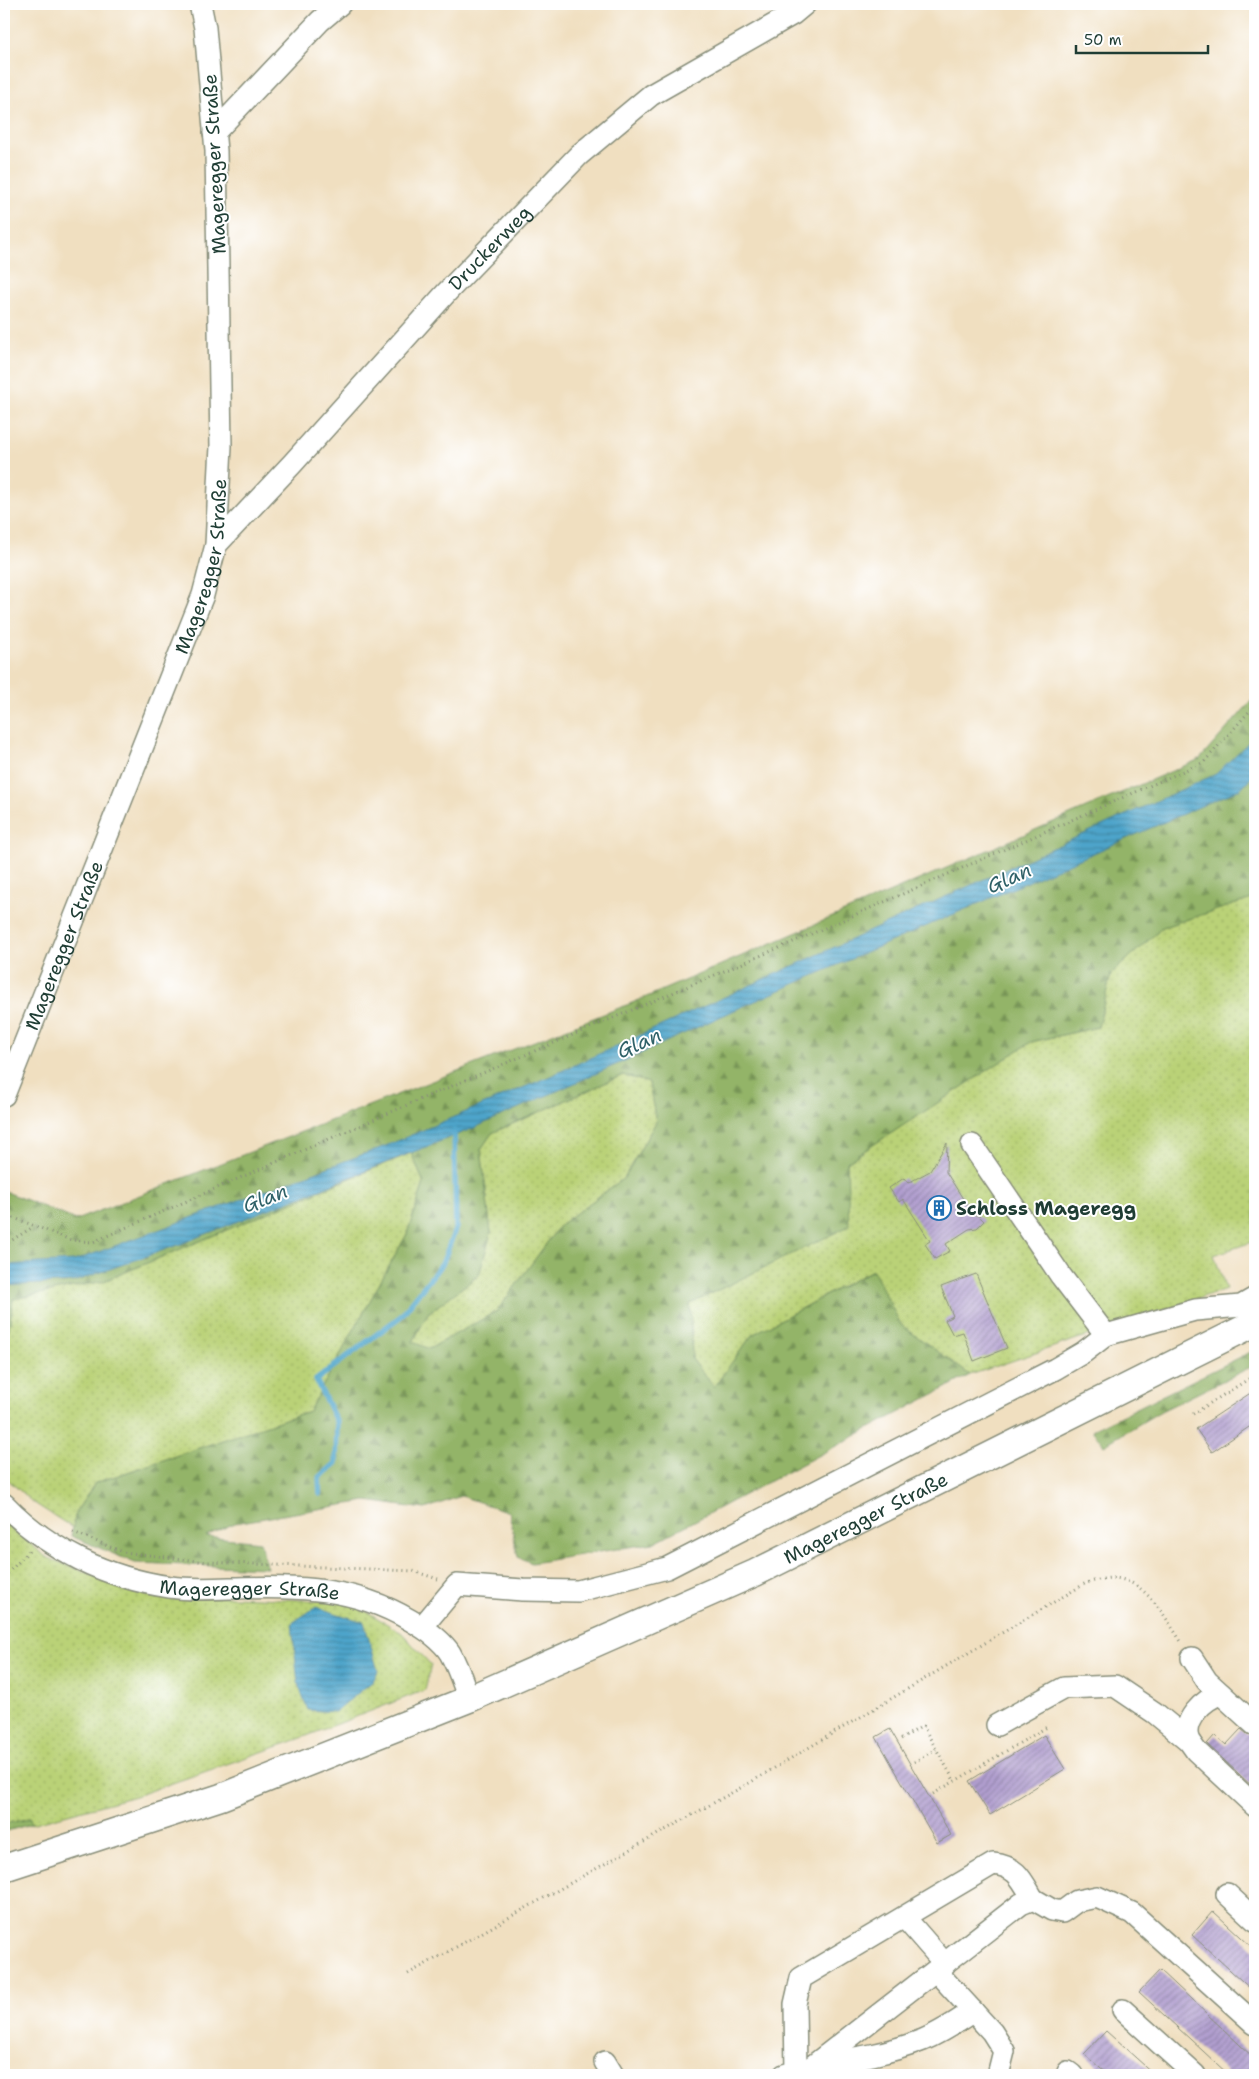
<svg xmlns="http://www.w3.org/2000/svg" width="1259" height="2079" font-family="'Shantell Sans',sans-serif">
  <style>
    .green { fill: url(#green-dots); stroke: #6c8856 }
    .forest { fill: url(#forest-firs); stroke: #59784e; fill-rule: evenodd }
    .water { fill: url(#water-rules); stroke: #36707f }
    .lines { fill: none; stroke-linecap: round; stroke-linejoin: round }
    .stream { stroke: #4ea4ca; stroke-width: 5.5 }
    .building { fill: url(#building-hatch) }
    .minor-casing { stroke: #888e7a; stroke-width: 24 }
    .major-casing { stroke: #888e7a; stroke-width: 29 }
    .path { stroke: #888e7a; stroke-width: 3; stroke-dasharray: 1 4; stroke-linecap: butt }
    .minor { stroke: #fff; stroke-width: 21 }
    .major { stroke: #fff; stroke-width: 26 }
    .labels { text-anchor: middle; stroke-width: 4; stroke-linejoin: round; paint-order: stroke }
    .street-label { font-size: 19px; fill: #1f3d34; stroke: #fff }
    .poi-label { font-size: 19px; font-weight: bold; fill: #1f3d34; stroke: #fff; text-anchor: start }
    .water-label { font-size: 20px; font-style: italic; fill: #2f6168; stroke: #fff }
  </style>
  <defs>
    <pattern id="green-dots" width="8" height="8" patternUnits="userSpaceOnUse" patternTransform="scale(1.25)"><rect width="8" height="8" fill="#bad277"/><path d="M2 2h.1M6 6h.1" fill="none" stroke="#9fb568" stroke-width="1.8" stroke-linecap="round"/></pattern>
    <pattern id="forest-firs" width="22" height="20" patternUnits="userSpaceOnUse" patternTransform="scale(1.25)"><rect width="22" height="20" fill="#93b468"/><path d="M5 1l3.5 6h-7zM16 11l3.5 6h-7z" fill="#779456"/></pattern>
    <pattern id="water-rules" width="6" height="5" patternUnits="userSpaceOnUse" patternTransform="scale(1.25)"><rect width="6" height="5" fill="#4ea4ca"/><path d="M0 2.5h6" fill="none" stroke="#4087a5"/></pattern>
    <pattern id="building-hatch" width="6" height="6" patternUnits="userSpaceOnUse" patternTransform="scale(1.25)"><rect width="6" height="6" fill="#b19ecf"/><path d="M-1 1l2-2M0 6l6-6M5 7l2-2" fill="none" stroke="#8f82a9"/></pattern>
  </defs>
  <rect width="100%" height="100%" fill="#fff"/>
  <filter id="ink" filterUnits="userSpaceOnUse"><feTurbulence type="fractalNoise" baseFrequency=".02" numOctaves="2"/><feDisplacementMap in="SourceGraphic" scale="10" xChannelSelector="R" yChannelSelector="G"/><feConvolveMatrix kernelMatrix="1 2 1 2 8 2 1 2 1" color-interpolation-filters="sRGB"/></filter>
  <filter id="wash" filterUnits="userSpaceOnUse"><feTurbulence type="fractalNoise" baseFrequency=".0096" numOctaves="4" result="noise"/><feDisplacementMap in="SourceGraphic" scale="20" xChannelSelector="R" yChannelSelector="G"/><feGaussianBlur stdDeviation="1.12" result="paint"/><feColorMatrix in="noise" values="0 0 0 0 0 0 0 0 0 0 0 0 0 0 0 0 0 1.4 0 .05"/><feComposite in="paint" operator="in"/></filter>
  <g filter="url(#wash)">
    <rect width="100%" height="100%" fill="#f0dfc0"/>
    <!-- green -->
    <path class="green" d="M1255 898V1241L1214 1255 1226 1289 970 1375 901 1325 872 1270 752 1335 714 1387 692 1359 690 1304 848 1226 847 1162 1031 1042 1098 1027 1111 974 1163 927Z
      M623 1075 649 1083 656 1122 624 1178 560 1225 497 1311 429 1349 413 1342 428 1313 479 1275 491 1233 481 1149 492 1133Z
      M411 1153 424 1183 407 1234 309 1411 95 1483 76 1512 73 1528 31 1501 4 1476V1340L9 1328 13 1299 104 1281Z
      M4 1519 14 1530 46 1557 139 1593 351 1602 402 1633 431 1665 425 1690 299 1739 135 1796 31 1824 30 1818 4 1824Z"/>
    <!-- forest -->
    <path class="forest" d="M1255 697V898L1163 927 1111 974 1098 1027 1031 1042 847 1162 849 1226 690 1304 692 1359 714 1387 752 1335 873 1270 901 1325 970 1375 653 1543 532 1563 518 1557 509 1512 461 1496 425 1509 366 1501 235 1523 206 1536 260 1542 267 1568 135 1563 71 1536 76 1512 95 1483 309 1411 407 1234 424 1183 411 1153 104 1281 13 1299 9 1328 4 1340V1191L76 1220 637 1001 1200 759ZM623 1075 649 1083 656 1122 624 1178 560 1225 497 1311 429 1349 413 1342 428 1313 479 1275 491 1233 481 1149 492 1133Z
      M1255 1350V1365L1161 1411 1104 1445 1092 1430Z
      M30 1818 31 1824 4 1832V1824Z"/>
    <!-- water -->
    <path class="water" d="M1255 736V773L1240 789 737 1009 631 1058 474 1128 178 1245 73 1282 4 1286V1265L74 1261 383 1147 546 1078 1216 774Z
      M316 1607 364 1622 378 1671 373 1681 335 1712 308 1710 298 1684 292 1623Z"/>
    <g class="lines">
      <!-- stream -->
      <path class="stream" d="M320 1494 319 1478 336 1463 337 1423 316 1380 401 1316 443 1262 456 1227 454 1130"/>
    </g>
    <g id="blocks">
      <!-- building -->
      <path class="building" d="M947 1143 946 1172 972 1213 979 1216 984 1221 977 1228 969 1229 946 1244 950 1251 935 1259 925 1244 930 1241 903 1199 899 1202 889 1188 904 1178 908 1183 930 1171Z
        M976 1274 1007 1348 974 1361 963 1332 953 1335 945 1320 953 1316 941 1287Z
        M1255 1390V1423L1212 1452 1196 1429Z
        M890 1729 951 1835 937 1843 876 1737Z
        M1241 1729 1247 1734 1255 1737V1789L1207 1744 1215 1735 1226 1745Z
        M1044 1735 1065 1769 990 1815 969 1781Z
        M1213 1911 1255 1950V1993L1192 1935Z
        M1160 1970 1255 2059V2075H1229L1139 1992Z
        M1106 2031 1155 2075H1108L1084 2054Z"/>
    </g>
  </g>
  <g filter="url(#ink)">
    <use href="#blocks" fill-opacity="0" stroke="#888e7a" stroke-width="1"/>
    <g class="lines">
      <defs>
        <g id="minor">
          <path d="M214 133 320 21 340 4"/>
          <path id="s1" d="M216 545 293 463 447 292 579 155 651 95 793 14 805 4"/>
          <path id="s2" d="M4 1095 203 595 216 545 221 446 216 151 205 28 200 4"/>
          <path d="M972 1145 1061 1276 1106 1335"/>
          <path id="s3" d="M4 1504C48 1550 107 1578 170 1587 190 1590 210 1589 230 1588 296 1587 351 1585 410 1620 424 1628 441 1639 450 1653 458 1667 463 1683 469 1699"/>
          <path d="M422 1627 457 1585 523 1590 578 1591 667 1568 1055 1369 1084 1352 1106 1335 1195 1310 1241 1306 1255 1298"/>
          <path d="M1192 1658 1207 1681 1255 1725"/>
          <path d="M1221 1694C1204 1698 1180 1722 1189 1741 1191 1744 1194 1748 1196 1751L1255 1806"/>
          <path d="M997 1725 1064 1688 1115 1686 1155 1713 1188 1740"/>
          <path d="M1227 1894 1255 1920"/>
          <path d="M905 1918 945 1964"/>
          <path d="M936 1971 992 2032 1004 2051 998 2075"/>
          <path d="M1123 2010 1195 2075"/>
          <path d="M821 2060C850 2062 895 2051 923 2040 940 2033 957 2022 973 2011"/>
          <path d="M605 2062 613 2075"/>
          <path d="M796 2072 795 2004 801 1978 993 1864C1017 1866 1022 1880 1033 1899"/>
          <path d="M1068 2072 1072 2075"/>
          <path d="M784 2075 810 2068 1021 1904 1033 1899 1052 1910 1062 1912 1077 1901 1097 1897 1132 1913 1255 2024"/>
        </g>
        <g id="major">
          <path id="s4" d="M4 1868 221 1797 469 1699 755 1573 1255 1323"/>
        </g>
      </defs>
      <!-- minor casing -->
      <use href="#minor" class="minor-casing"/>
      <!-- major casing -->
      <use href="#major" class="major-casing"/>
      <!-- path -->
      <path class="path" d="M4 1214 71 1240 93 1242 414 1102 793 942 1204 762 1255 705
        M4 1245 33 1227
        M1193 1414 1255 1375
        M73 1532 123 1552 208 1562 413 1571 438 1579
        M4 1577 30 1550
        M901 1739 923 1726 955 1782
        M914 1762 936 1749
        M933 1794 1047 1727
        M408 1974 751 1782 1086 1583C1095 1581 1104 1578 1113 1578 1146 1579 1166 1619 1182 1643"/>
      <!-- minor -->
      <use href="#minor" class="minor"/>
      <!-- major -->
      <use href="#major" class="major"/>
    </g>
  </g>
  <!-- icons -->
  <defs>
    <symbol id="building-ring" viewBox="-11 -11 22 22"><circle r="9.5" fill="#fff" stroke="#1f6fb2" stroke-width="1.5"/><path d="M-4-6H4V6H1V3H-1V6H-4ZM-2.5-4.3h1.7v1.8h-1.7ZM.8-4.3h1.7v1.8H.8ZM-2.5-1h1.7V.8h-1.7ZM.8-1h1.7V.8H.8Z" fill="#1f6fb2"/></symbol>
  </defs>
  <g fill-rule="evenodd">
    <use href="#building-ring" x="925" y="1194" width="28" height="28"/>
  </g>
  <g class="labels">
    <!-- street labels -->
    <g class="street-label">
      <text transform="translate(214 164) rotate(-93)" y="7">Mageregger Straße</text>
      <text dy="7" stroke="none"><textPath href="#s1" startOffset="404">Druckerweg</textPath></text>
      <text dy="7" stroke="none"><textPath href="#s2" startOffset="566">Mageregger Straße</textPath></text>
      <text dy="7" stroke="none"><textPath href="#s2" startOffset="161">Mageregger Straße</textPath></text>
      <text dy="7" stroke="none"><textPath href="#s4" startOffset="931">Mageregger Straße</textPath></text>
      <text dy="7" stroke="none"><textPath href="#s3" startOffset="269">Mageregger Straße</textPath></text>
    </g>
    <!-- poi labels -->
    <g class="poi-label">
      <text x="956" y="1215">Schloss Mageregg</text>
    </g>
    <!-- water labels -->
    <g class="water-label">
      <text transform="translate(1009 878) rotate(-24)" y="7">Glan</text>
      <text transform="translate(639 1043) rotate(-24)" y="7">Glan</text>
      <text transform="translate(265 1198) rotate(-21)" y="7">Glan</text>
    </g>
  </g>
  <!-- margin -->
  <rect width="1259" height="2079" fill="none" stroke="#fff" stroke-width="20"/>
  <!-- scale -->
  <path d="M1076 45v8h132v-8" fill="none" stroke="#1f3d34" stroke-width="2.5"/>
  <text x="1084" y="45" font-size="15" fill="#1f3d34" stroke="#ffffff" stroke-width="4" paint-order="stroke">50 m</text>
</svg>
